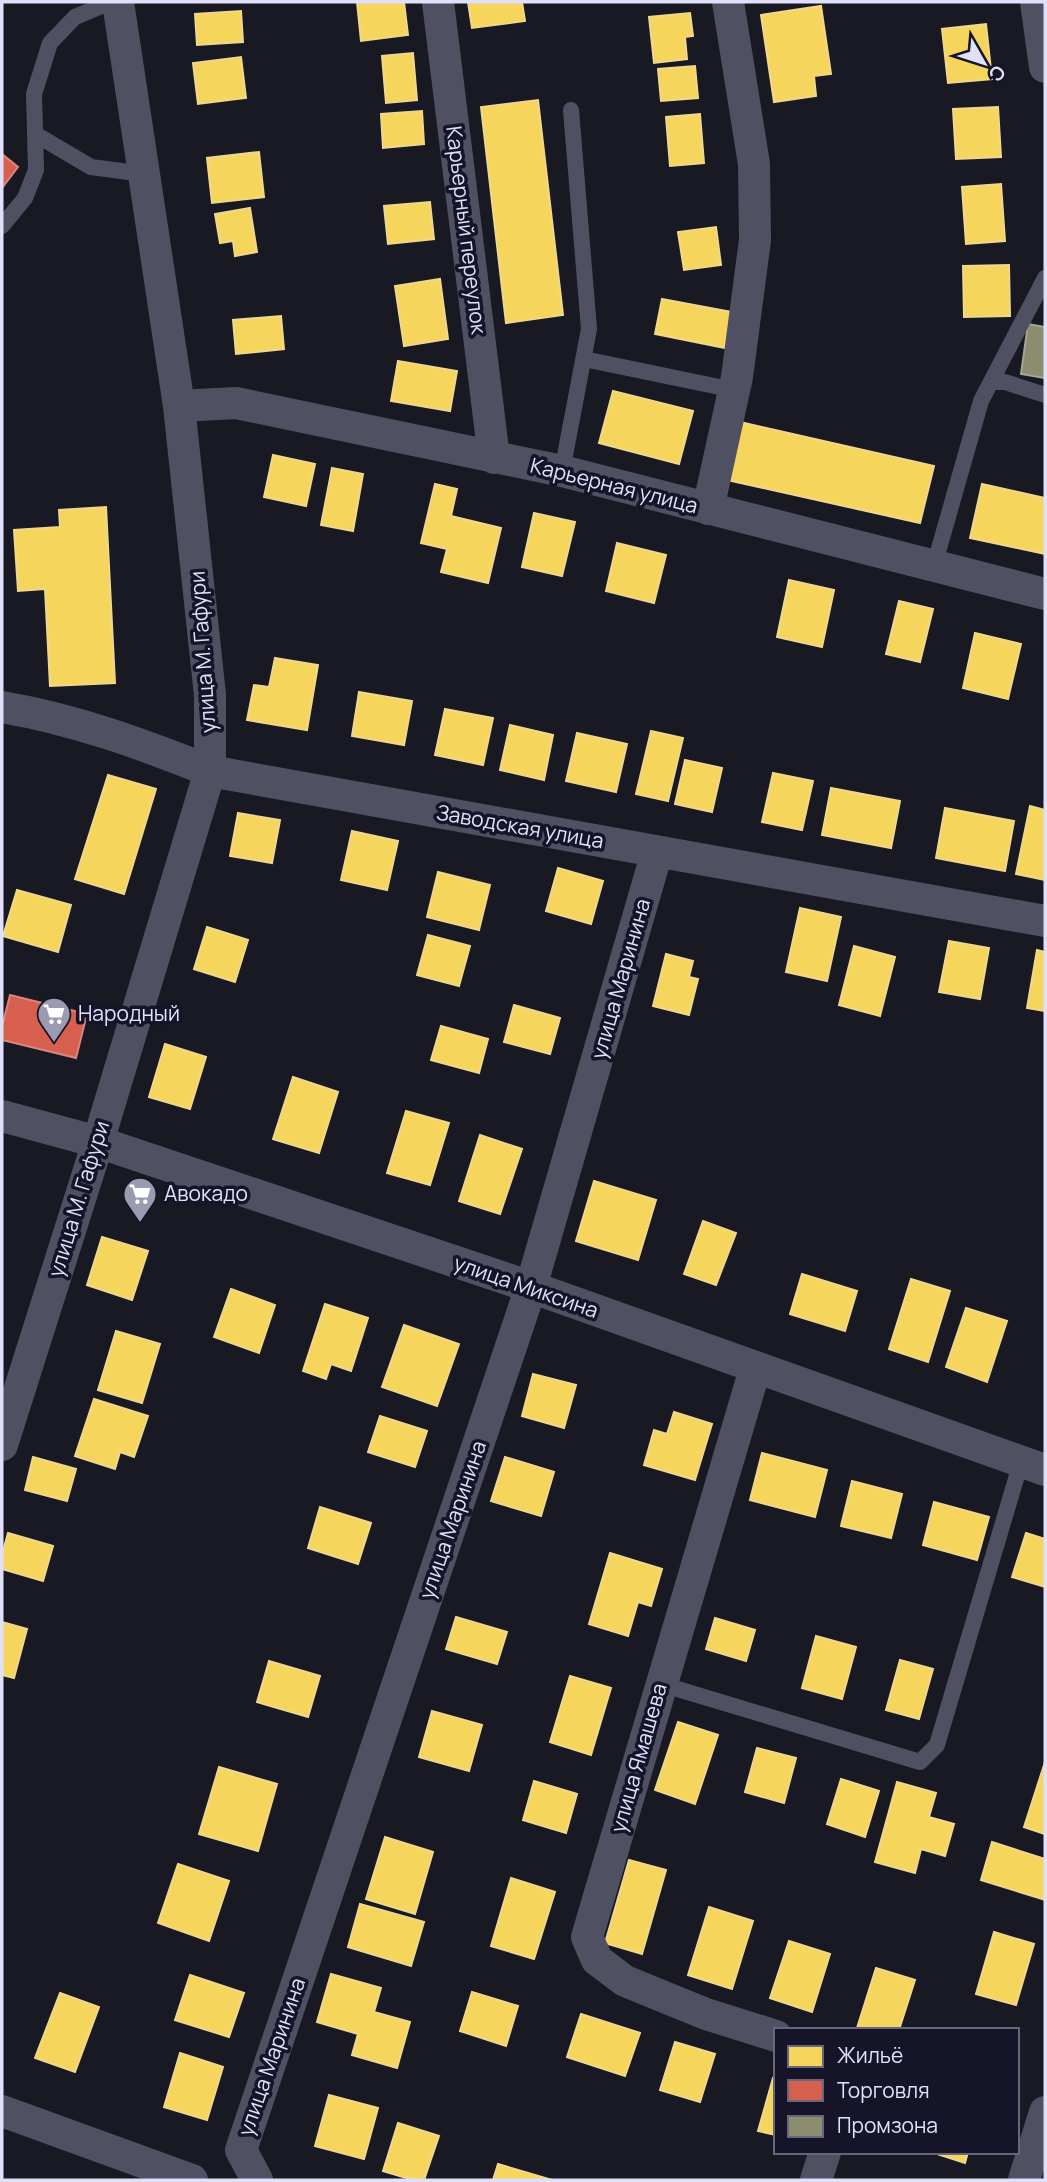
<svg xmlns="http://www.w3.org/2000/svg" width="1047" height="2182" font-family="Manrope,sans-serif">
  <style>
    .homes { fill: #f6d55c; stroke: #efd88c; stroke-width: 2 }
    .shops { fill: #d6604d; stroke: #d98681; stroke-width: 2 }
    .industry { fill: #8c8c6e; stroke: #a5a598; stroke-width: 2 }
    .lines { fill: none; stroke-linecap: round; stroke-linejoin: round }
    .service { stroke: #4f5163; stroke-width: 16 }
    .minor { stroke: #4f5163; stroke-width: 32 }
    .labels { text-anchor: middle; stroke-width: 7; stroke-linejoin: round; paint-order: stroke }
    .street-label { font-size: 21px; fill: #e0e0fb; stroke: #151429 }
    .poi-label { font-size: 21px; fill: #e0e0fb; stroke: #151429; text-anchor: start }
  </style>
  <rect width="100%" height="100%" fill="#191924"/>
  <!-- homes -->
  <path class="homes" d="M357 2H404L408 35 361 41Z
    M468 2H522L525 21 472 28Z
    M821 6 831 74 814 76 816 96 774 102 761 15Z
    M241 11 243 42 197 45 195 14Z
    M690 13 693 36 685 37 687 59 654 63 649 17Z
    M986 24 992 79 948 83 942 29Z
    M413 53 417 100 386 103 382 56Z
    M241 57 246 98 198 104 193 63Z
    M695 66 698 98 661 101 658 69Z
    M538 100 563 315 506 323 481 107Z
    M998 107 1001 157 956 159 953 109Z
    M422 111 424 144 383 148 381 114Z
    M700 114 704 163 670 166 666 117Z
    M259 152 264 197 212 203 207 158Z
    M1001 184 1005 241 966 244 962 187Z
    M430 202 434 239 388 244 384 206Z
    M250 208 257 252 235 256 233 241 220 243 215 214Z
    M716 227 721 265 684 270 678 232Z
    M1009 265 1010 316 964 317 963 266Z
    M440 279 448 339 404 346 395 286Z
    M662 299 732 312 725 348 655 334Z
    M281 316 284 349 236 354 233 320Z
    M398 361 457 371 450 411 391 401Z
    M613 391 693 411 679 464 599 443Z
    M740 422 934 466 920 523 727 480Z
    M273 455 315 464 306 506 264 497Z
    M332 468 363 474 353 531 321 525Z
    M435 484 457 489 451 516 501 528 488 583 441 572 447 549 421 543Z
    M982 484 1045 498V554L970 538Z
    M106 507 115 683 50 686 45 589 18 591 14 530 60 527 59 510Z
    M534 513 575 522 562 576 522 567Z
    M617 543 666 555 654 603 606 591Z
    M789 580 834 590 822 647 777 637Z
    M899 601 933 609 920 662 886 654Z
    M975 633 1021 644 1008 699 963 688Z
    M275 658 318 665 307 730 247 720 254 685 269 687Z
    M359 692 412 701 404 745 352 736Z
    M445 709 493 718 483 765 435 755Z
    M510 725 553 735 544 780 500 770Z
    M651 731 683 738 668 801 636 794Z
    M577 733 627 744 616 792 566 781Z
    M685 760 722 768 712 812 675 804Z
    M773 773 813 781 802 830 762 822Z
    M108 775 156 789 124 894 75 879Z
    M831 788 900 801 891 848 822 835Z
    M1030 806 1045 810V880L1016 874Z
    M945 808 1014 821 1005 871 936 858Z
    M238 813 280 820 272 863 230 856Z
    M352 831 398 841 387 890 341 880Z
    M558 868 603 881 591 924 546 911Z
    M438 872 490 885 479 930 427 917Z
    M17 890 71 905 58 952 3 936Z
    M800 908 841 917 827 981 786 972Z
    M207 927 248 940 235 982 194 969Z
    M428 935 470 946 459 986 417 975Z
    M949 941 989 948 980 999 939 992Z
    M854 946 895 957 880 1016 839 1005Z
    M1037 950 1045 952V1011L1027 1008Z
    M666 954 693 961 689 977 698 979 689 1015 653 1006Z
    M514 1005 560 1018 550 1054 504 1042Z
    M441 1026 488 1039 479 1073 431 1060Z
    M165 1044 206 1057 190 1109 149 1097Z
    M293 1077 338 1092 319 1153 273 1139Z
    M406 1111 449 1123 430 1185 387 1173Z
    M480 1135 522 1149 500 1214 459 1201Z
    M594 1181 656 1200 638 1260 576 1241Z
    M703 1221 736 1233 716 1285 684 1274Z
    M102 1237 148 1251 132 1300 87 1285Z
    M802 1274 857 1291 845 1331 790 1314Z
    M911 1279 950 1291 928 1362 889 1349Z
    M231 1289 275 1305 259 1353 214 1337Z
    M325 1304 368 1318 351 1371 331 1364 326 1379 303 1371Z
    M966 1308 1007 1321 987 1382 946 1367Z
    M404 1325 459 1344 437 1406 382 1387Z
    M116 1331 160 1344 142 1403 98 1390Z
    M533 1374 576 1385 564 1428 522 1416Z
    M94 1399 148 1416 134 1457 120 1452 115 1469 75 1456Z
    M674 1412 712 1424 695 1480 644 1465 654 1430 667 1434Z
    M380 1416 427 1431 415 1467 368 1452Z
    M762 1453 827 1470 815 1517 750 1500Z
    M33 1457 76 1469 67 1501 25 1490Z
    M505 1457 554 1472 541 1516 491 1501Z
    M852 1481 902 1494 891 1538 841 1526Z
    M934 1502 989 1517 977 1560 923 1545Z
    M320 1507 371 1523 358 1564 308 1548Z
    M8 1533 53 1546 43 1581 2 1569V1555Z
    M1026 1533 1045 1539V1587L1012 1577Z
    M610 1553 662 1569 651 1606 638 1602 628 1636 589 1624Z
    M456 1617 507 1632 497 1664 446 1649Z
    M715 1618 755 1630 746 1661 706 1649Z
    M2 1622 27 1629 14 1678 2 1675Z
    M816 1636 856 1647 842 1699 802 1688Z
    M900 1660 933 1669 919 1719 886 1710Z
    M269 1661 320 1676 308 1717 257 1702Z
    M570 1676 611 1688 591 1755 550 1742Z
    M432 1711 482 1725 469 1771 419 1757Z
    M678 1722 718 1735 695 1804 655 1790Z
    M757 1748 796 1758 784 1803 745 1792Z
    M1045 1762V1834L1024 1827Z
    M219 1767 277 1784 258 1851 199 1834Z
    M841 1779 879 1791 865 1837 827 1824Z
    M534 1781 577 1794 566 1833 523 1820Z
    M897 1782 936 1793 929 1817 954 1824 945 1856 921 1849 915 1873 875 1862Z
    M385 1837 433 1852 415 1914 366 1899Z
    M992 1842 1045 1859V1900L981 1880Z
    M629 1860 666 1870 642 1954 605 1943Z
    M178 1864 229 1881 209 1941 158 1923Z
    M511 1878 555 1892 534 1959 491 1946Z
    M360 1904 424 1922 411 1966 348 1947Z
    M709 1907 753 1921 732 1989 688 1975Z
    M994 1932 1034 1944 1016 2005 976 1994Z
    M789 1941 830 1954 812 2012 770 1998Z
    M876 1968 915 1980 899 2030 857 2028Z
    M331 1974 381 1988 374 2012 410 2022 397 2068 352 2055 358 2034 317 2022Z
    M190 1975 244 1993 229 2037 175 2020Z
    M472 1992 518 2006 506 2046 460 2031Z
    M60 1993 99 2007 75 2072 35 2058Z
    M581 2014 640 2033 625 2076 567 2057Z
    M675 2042 715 2054 700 2102 660 2090Z
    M180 2053 223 2067 207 2120 164 2107Z
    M773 2078 776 2079V2135L758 2131Z
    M329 2095 378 2108 364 2159 315 2146Z
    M398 2123 439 2136 424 2180H413L383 2171Z
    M931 2152H968L965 2163Z
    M498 2164 552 2180H493Z"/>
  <!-- shops -->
  <path class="shops" d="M2 154 18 167 2 188Z
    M10 995 87 1014 76 1058 2 1040V1027Z"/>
  <!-- industry -->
  <path class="industry" d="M1028 324 1045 327V378L1021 374Z"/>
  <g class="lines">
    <!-- service -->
    <path class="service" d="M35 134 91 167 144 174
      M2 226 25 198 36 170 34 94 50 43 75 17 111 2
      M584 359 734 390
      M991 382H1005L1045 395
      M562 471 589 329 571 110
      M934 566 981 401 1045 278
      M661 1684 920 1762 937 1745 1021 1462"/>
    <!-- minor -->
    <path class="minor" d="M438 2 494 458
      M1036 2 1045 67
      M179 406 236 403 562 471 1045 594
      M708 509 737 377 755 240 754 164 728 2
      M2 707C74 719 142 744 210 771L1045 921
      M2 1116 98 1142 531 1287 1045 1470
      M755 1369 587 1937 597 1960 625 1981 706 2014 776 2036
      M2 1445 98 1142 210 771V695L179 406 118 2
      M2 2111 192 2180
      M257 2180 241 2150 531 1287 657 852
      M816 2180 825 2152
      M1024 2180 1045 2112"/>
  </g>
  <!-- icons -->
  <defs>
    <symbol id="supermarket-pin" viewBox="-11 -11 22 30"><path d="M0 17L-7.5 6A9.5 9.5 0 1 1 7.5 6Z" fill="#9a9ab0" stroke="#151429"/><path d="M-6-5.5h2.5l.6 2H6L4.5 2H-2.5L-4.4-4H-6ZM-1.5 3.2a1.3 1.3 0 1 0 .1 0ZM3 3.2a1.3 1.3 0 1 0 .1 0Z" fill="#fff"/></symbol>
  </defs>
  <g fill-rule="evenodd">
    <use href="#supermarket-pin" x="35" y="995" width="38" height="52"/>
    <use href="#supermarket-pin" x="121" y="1175" width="38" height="52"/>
  </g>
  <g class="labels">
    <!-- street labels -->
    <g class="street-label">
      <text transform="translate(466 230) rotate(83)" y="7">Карьерный переулок</text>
      <text transform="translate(614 486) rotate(14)" y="7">Карьерная улица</text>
      <text transform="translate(203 652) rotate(-94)" y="7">улица М. Гафури</text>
      <text transform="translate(520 827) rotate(10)" y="7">Заводская улица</text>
      <text transform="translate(621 979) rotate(-74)" y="7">улица Маринина</text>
      <text transform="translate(79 1199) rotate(-73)" y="7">улица М. Гафури</text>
      <text transform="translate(526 1287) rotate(19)" y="7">улица Миксина</text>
      <text transform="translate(453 1520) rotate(-71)" y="7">улица Маринина</text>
      <text transform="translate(639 1758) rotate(-74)" y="7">улица Ямашева</text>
      <text transform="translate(272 2057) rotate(-71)" y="7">улица Маринина</text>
    </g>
    <!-- poi labels -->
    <g class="poi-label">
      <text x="78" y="1021">Народный</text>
      <text x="164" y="1201">Авокадо</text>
    </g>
  </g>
  <!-- border -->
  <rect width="1047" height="2182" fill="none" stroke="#e0e0fb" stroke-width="7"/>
  <!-- legend -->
  <rect x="774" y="2028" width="245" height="126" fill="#151429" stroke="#66667d" stroke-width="2"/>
  <rect x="788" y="2046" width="35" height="21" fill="#f6d55c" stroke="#66667d" stroke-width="2"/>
  <text x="837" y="2063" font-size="21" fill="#e0e0fb">Жильё</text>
  <rect x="788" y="2080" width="35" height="21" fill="#d6604d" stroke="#66667d" stroke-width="2"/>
  <text x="837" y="2098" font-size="21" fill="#e0e0fb">Торговля</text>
  <rect x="788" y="2116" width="35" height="21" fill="#8c8c6e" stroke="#66667d" stroke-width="2"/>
  <text x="837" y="2133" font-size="21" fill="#e0e0fb">Промзона</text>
  <!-- north arrow -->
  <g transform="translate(984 63) rotate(129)" stroke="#151429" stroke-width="5" paint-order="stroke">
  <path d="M0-5L12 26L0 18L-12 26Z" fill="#e0e0fb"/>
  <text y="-10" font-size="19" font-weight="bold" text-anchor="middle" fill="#e0e0fb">С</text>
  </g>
</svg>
